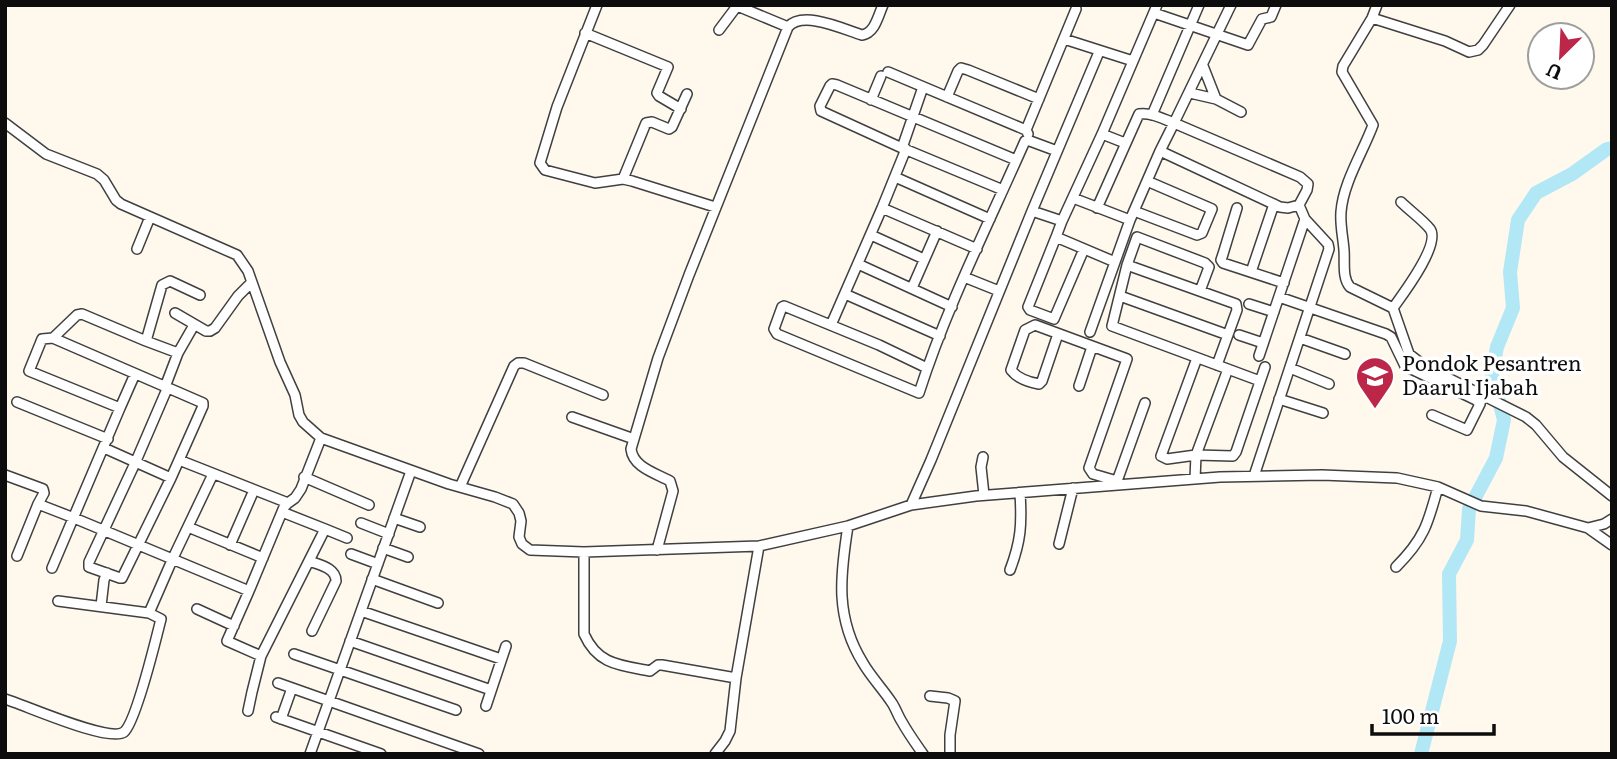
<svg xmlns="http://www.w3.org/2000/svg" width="1617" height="759" font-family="Literata,serif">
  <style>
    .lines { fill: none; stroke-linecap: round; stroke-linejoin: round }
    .river { stroke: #b2e8f6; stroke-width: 14 }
    .minor-casing { stroke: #404040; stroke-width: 12 }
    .minor { stroke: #fff; stroke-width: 9 }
    .labels { text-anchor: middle; stroke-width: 7; stroke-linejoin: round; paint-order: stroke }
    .poi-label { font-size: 21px; fill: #0d0d0d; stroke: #fff; text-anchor: start }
  </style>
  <rect width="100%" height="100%" fill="#fff8ed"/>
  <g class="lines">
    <!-- river -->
    <path class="river" d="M1421 754 1450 641 1449 574 1467 540 1469 509 1496 458 1504 420 1492 375 1497 347 1513 308 1510 272 1518 220 1536 193 1572 174 1607 149 1612 148"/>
    <defs>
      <path id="minor" d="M597 5 557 107 540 163 545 170 595 183 623 179 632 181 715 207
        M735 5 788 27
        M1377 5 1372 18 1343 66 1342 72 1373 125C1363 152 1343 183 1341 212 1340 225 1343 237 1344 250 1345 263 1342 278 1350 287L1393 308 1409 354 1426 367 1526 417 1536 425 1563 457 1612 496
        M1154 13 1248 45 1262 19 1271 17 1276 5
        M1372 18 1445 41 1469 52 1478 50 1483 45 1510 5
        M719 30 737 6
        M585 33 668 67 657 93 659 96 681 109
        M1064 39 1133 61
        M1203 66 1216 99
        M888 72 1026 130
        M1190 93 1216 99 1241 112
        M947 97 958 71 961 68 968 70 1039 99
        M871 100 881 76
        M1152 115 1199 5
        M5 123 46 154 97 174 104 180 116 200 121 204 237 255 248 271 280 362 295 395 299 415 303 422 321 438 449 484 495 497 513 504 519 513 521 521 519 537 522 544 530 550 584 552 759 546 848 526 911 505 976 496 1220 477 1322 475 1397 478 1438 487 1481 506 1526 511 1588 528 1604 524 1612 519
        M1028 134 1026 130 1076 9
        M1102 134 1125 143
        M902 148 923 87
        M895 177 990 219
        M623 179 646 123 652 122 669 129 672 127 687 94
        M1003 190 902 148 821 111 820 106 830 86 832 84 837 85 1016 160
        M1073 198 1130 220 1160 151 1174 123 1300 177 1308 184 1307 190 1299 205 1288 208 1280 207 1160 151
        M882 208 977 249
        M1097 208 1139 114C1151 112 1163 119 1174 123L1231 5
        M1237 208 1223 254 1221 260 1223 263 1284 283
        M1032 211 1062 221 1102 134 1157 5
        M1134 211 1197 235 1202 233 1212 209 1147 181
        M1062 221 1056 237 1115 262
        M871 235 924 259
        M1056 237 1028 307 1030 310 1054 319 1084 249
        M137 249 150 217
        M858 264 952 307
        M1127 265 1236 304 1237 310 1217 365
        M1251 272 1274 204
        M964 277 999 291
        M912 288 937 231
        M1200 291 1209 267 1205 263 1137 237 1127 265 1112 326 1260 381
        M845 294 940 336
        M1120 296 1228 335
        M1279 297 1386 334 1391 337 1405 366 1476 400 1480 404 1467 430 1432 415
        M1249 304 1274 312
        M1393 308C1403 294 1441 244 1430 229 1423 220 1409 210 1401 202
        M175 313 206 331H210L215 328 238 296 251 283
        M831 325 882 208 906 149
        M1090 332 1130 220
        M1058 334 1042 381 1039 384C1028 382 1017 378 1011 370L1025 330 1035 325 1127 359 1089 468 1093 474 1117 481
        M1239 335 1263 343
        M53 338 203 403V406L179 460
        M1300 338 1345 354
        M146 341 162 285 170 281 200 295
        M1259 356 1305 219
        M1197 358 1161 456 1167 459 1196 455 1233 456 1236 452 1265 367
        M927 368 879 345 784 306 782 307 774 329 777 334 919 393C947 306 988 225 1025 141H1030L1057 151
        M1290 368 1329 384
        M1079 386 1092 347
        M165 387 178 353
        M167 389 136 461 89 562V567L120 578H122L171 478
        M1279 399 1323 413
        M17 402 108 439
        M120 408 135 374
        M572 417 634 439
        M104 448 171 478 179 460 288 503 295 498 301 489 321 438
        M983 457 981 467 984 495
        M5 475 43 489 44 493 38 504 74 518 249 591
        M1254 476 1329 249 1328 244 1305 219 1299 205
        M304 477 369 505
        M1195 479 1196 455 1228 369
        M1116 484 1145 403
        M460 487 514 366 518 363H524L603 395
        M911 505 931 460 1032 211 1099 52
        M282 512 325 529
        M394 518 420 527
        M361 523 389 534
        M848 526C840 576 835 618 863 663 871 677 883 689 892 703 896 709 898 716 902 722 908 733 916 744 923 754
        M188 527 263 558
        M1588 528 1612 545
        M1059 544 1073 488
        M230 545 254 490
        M383 548 408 557
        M657 550 673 491 670 481C655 473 633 467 631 449L658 358 689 275 788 27C803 10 843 29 862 35 875 33 878 16 883 5
        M584 552V634C597 663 617 665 645 670L650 671 658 665H662L736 678
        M351 554 378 564
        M17 556 38 504
        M309 561C320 565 336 568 336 581L312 631
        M1396 567C1424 539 1428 524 1438 487
        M52 568 120 408 29 371 42 339 53 338 77 315 82 314 146 341 178 353 194 325
        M1010 570C1021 541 1022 524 1020 493
        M372 579 438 603
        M58 601 149 613 173 558 213 474
        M101 606 104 580 107 573
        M197 609 234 626
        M361 611 501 659
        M350 641 491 690
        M294 654 456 710
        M261 656 227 641 249 591 284 507 288 503
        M278 683 479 754
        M930 696 948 698 955 701 950 735V754
        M5 699C25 705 109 743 124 732 136 722 156 639 161 619L149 613
        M486 706 506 646
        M248 711 252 692 261 656 325 529 347 538
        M276 717 381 754
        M281 719 292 688
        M310 754 411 471
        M715 754 725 741 730 731 736 678 759 546"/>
    </defs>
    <!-- minor casing -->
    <use href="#minor" class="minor-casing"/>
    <!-- minor -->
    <use href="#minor" class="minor"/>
  </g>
  <!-- icons -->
  <defs>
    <symbol id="school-pin" viewBox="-11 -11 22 30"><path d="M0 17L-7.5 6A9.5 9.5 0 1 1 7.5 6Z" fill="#bc2648" stroke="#fff"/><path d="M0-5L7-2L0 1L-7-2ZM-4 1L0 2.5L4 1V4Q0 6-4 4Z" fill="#fff"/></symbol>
  </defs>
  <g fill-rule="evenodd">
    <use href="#school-pin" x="1353" y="354" width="44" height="60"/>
  </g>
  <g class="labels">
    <!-- poi labels -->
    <g class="poi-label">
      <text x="1402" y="371">Pondok Pesantren<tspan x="1402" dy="24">Daarul Ijabah</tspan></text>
    </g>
  </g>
  <!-- border -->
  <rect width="1617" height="759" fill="none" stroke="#0d0d0d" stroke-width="14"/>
  <!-- north arrow -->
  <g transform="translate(1561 56) rotate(204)"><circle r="33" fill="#ffffff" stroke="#9e9e9e" stroke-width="2"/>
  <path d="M0-5L12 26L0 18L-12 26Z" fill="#bc2648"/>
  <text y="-10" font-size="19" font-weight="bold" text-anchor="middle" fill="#0d0d0d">U</text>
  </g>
  <!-- scale -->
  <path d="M1372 724v10h122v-10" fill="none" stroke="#0d0d0d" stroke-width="3.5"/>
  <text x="1382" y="724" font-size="21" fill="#0d0d0d" stroke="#ffffff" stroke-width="5" paint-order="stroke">100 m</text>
</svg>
